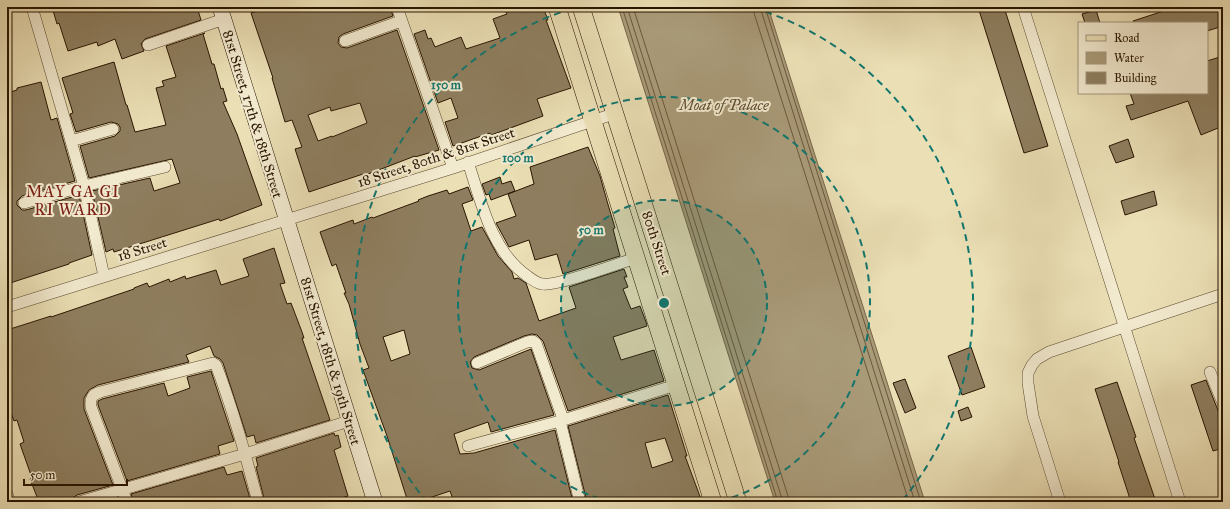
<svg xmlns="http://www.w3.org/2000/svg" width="1230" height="509" font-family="'IM FELL Great Primer',serif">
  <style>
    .water { fill: #a99a78; stroke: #766548 }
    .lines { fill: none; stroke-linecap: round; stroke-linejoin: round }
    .shore { stroke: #69583c; stroke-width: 1 }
    .building { fill: #8e7e5f; stroke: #291501; fill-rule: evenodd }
    .street-casing { stroke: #5a482e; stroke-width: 12 }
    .secondary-casing { stroke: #291501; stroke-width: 16 }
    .primary-casing { stroke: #291501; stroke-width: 18 }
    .street { stroke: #f2eacf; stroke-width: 11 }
    .secondary { stroke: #f2eacf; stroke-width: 15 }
    .primary { stroke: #ebdfb5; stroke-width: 17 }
    .ring { fill: none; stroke: #0f766e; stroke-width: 2; stroke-dasharray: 7 5 }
    .labels { text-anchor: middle; stroke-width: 4; stroke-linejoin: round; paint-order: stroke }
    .street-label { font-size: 14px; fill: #291501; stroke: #f2eacf }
    .water-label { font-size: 15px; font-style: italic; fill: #5c4a31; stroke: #f2eacf }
    .quarter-label { font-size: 16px; letter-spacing: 1px; fill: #7a1f14; stroke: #f2eacf }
    .centre { fill: #0f766e; stroke: #f2eacf; stroke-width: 2 }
    .ring-label { font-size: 12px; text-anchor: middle; font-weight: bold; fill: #0f766e; stroke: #f2eacf; stroke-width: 4; stroke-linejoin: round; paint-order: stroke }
  </style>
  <rect width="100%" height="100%" fill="#ebdfb5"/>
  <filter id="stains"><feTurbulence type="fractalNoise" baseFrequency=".005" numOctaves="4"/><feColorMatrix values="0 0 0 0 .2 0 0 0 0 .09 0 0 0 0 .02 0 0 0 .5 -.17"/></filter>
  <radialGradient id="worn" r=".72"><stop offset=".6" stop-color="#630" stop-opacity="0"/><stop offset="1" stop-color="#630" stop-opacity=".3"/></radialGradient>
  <!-- water -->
  <path class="water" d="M618 7H768L925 502H775Z"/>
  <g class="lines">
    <!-- shore -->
    <path class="shore" d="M622 7 778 502
      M627 7 783 502
      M633 7 788 496 789 502
      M754 7V13L909 502
      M760 7 915 502
      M765 7 921 502"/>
  </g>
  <!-- building -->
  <path class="building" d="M52 7H197L201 20 145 39 141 44 144 51 122 59 115 39 98 46 97 42 68 51 59 23 57 24Z
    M256 7H390L393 16 343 34 339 37 338 43 341 47 347 48 397 30 439 150 415 157V156L363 176V174L309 192 295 149 302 147 292 120 285 122 272 78H273L251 13 257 11ZM360 103 367 123 332 137V136L318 141 308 115 330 107 331 111Z
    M514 7H543L548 20H546L571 88 537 99 543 116 505 130 491 135 490 133 453 146 445 122 458 118 451 98 438 103 414 34 425 30 428 39 431 38 435 47 461 37 466 49 500 38 493 19 507 14 505 10Z
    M978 7H1004L1048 146 1024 153Z
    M1176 7H1223V26L1207 31V23H1134L1133 21Z
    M1096 10 1100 23H1085L1082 14Z
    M205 33 203 34 212 64H214L221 89 223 88 227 101 223 102 237 134 262 205 220 221 219 219 114 252 113 249 106 252 92 191 150 178 154 191 180 183 172 159 89 178 80 146 115 136 120 131V127L118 124 111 122 76 132 70 114 73 113 62 78 114 62 126 105H127L135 132 166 125 156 88 164 86 162 81 176 77 166 46Z
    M1223 56V126L1201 135 1188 101 1131 120 1126 106 1134 104 1130 93H1207V61Z
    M41 82 51 120 57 118 75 181 22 196 17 201V205L22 210H26L79 195 92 255 69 263V264L7 284V93L17 90V88Z
    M1128 139 1134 157 1116 163 1109 146Z
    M588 147 600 176 607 201 615 228 613 229 620 256 563 274 557 254 535 260 529 240 509 247 496 223 516 216 508 194 534 184 530 167Z
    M500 177 502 184 511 181 515 191 491 200 489 194 486 195 482 184Z
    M468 187 473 200 462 204 471 231 482 227 498 256 512 272 514 279 518 278 526 283 539 321 576 308 569 287 624 269 627 277H624L628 287 623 289 631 309 640 306 646 322 647 326 613 337 621 360 654 350 664 381 568 411 543 341 537 335 532 334 524 336 474 357 470 362 472 368 479 370 531 349 554 415 491 432 488 422 454 434 460 454 474 453 555 430 573 502H454L450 491 417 502H408L387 436 363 370 369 368 360 344 349 304 344 293H346L336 264 332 266 320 232 353 220 354 224 372 217 373 218 419 201 418 200 428 196 447 190 449 194ZM404 330 410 354 391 361 383 337Z
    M1154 191 1157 205 1125 215 1121 201Z
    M274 248 285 283 280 284 287 304 291 303 302 332 304 338H302L330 420 256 443 254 435 247 437 223 363 220 359 214 356 210 346 186 355 189 362 98 385 89 390 84 398V409L113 485 77 495 74 497 72 502H39L30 479 32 478 20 444 24 442 17 420 14 421 7 402V330L51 316V317L134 289V288L147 283 149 287 169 279 170 282 185 276 186 279 216 270 221 285 249 276 243 259Z
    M971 347 985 387 962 395 948 356Z
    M211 371 234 441 218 446 220 454 127 481 98 405V401L102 399 164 383 168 396 190 388 187 377Z
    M905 379 916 408 905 413 893 383Z
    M1206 380 1223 423V448L1213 451 1191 385Z
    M1117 382 1136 437 1134 438 1156 502H1131L1118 462H1119L1095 389Z
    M668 395 687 456H685L702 502H587L568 426ZM665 438 673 461 652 468 645 443Z
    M968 407 972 417 961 421 958 411Z
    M334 433 335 436 338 435 341 447 334 450 348 496 342 498 344 502H265L256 467 258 466 256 458Z
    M224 467 227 475 242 471 251 502H134L131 494Z
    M118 498 120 502H104Z"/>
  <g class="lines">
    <defs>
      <path id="street" d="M32 7 84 186 104 276
        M397 7 453 168
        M1023 7 1180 502
        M345 41 401 21
        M148 45 224 19
        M71 141 113 129
        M468 162C481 201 491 250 526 275 530 278 536 283 542 284 556 287 619 263 636 258
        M24 203 84 186 165 167
        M7 307 453 168 616 113
        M477 363 527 342 533 341 536 343 563 419
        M1210 372 1223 403
        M560 421 580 502
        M468 446 560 421 676 385
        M7 494 10 502
        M79 502 245 454 349 421
        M127 502 91 407C90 398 92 395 100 392L213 363 216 365C233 409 246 456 258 502
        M1060 502 1033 416 1028 383V373L1032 365 1037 359 1049 352 1223 294"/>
      <path id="secondary" d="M220 7 375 502"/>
      <path id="primary" d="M557 7 713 502
        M581 7 738 502"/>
    </defs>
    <!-- street casing -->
    <use href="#street" class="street-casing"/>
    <!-- secondary casing -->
    <use href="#secondary" class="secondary-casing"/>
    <!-- primary casing -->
    <use href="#primary" class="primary-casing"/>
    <!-- street -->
    <use href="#street" class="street"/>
    <!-- secondary -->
    <use href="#secondary" class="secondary"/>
    <!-- primary -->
    <use href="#primary" class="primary"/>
  </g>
  <!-- distance rings -->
  <circle cx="664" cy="303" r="103" fill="#0f766e" fill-opacity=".12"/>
  <g class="ring">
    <circle cx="664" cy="303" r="103"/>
    <path d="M611 502A206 206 0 1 1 717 502"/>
    <path d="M427 502A309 309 0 0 1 574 8M754 8A309 309 0 0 1 901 502"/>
  </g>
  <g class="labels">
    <!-- street labels -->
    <g class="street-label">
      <text transform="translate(253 114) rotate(73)" y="5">81st Street, 17th &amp; 18th Street</text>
      <text transform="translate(436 157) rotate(-18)" y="5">18 Street, 80th &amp; 81st Street</text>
      <text transform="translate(657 243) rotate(72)" y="5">80th Street</text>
      <text transform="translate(142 249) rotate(-17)" y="5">18 Street</text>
      <text transform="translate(331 361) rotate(73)" y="5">81st Street, 18th &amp; 19th Street</text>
    </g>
    <!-- water labels -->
    <g class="water-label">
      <text x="724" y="110">Moat of Palace</text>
    </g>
    <!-- quarter labels -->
    <g class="quarter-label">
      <text x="73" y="197">MAY GA GI<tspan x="73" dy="18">RI WARD</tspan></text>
    </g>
  </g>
  <circle cx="664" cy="303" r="6" class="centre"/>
  <g class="ring-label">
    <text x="446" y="89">150 m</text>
    <text x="518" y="162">100 m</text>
    <text x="591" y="234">50 m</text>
  </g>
  <!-- margin -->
  <rect width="1230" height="509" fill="none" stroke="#ebdfb5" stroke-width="24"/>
  <rect x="8" y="8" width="1214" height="493" fill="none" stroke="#291501" stroke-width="2"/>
  <rect x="12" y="12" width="1206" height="485" fill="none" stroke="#291501"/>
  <!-- legend -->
  <rect x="1078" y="22" width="130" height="72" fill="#f2eacf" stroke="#a2957d"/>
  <rect x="1086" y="35" width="20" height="6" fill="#ebdfb5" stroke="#a2957d"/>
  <text x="1114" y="42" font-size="12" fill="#291501">Road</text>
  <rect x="1086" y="52" width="20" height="12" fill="#a99a78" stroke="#a2957d"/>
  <text x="1114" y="62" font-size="12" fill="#291501">Water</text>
  <rect x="1086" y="72" width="20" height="12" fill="#8e7e5f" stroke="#a2957d"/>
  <text x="1114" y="82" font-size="12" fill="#291501">Building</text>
  <!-- scale -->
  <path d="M24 479v6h103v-6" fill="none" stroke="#291501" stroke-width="2"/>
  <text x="30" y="479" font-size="12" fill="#291501" stroke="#f2eacf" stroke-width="3" paint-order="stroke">50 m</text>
  <rect width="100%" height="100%" filter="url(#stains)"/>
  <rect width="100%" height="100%" fill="url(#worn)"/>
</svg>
